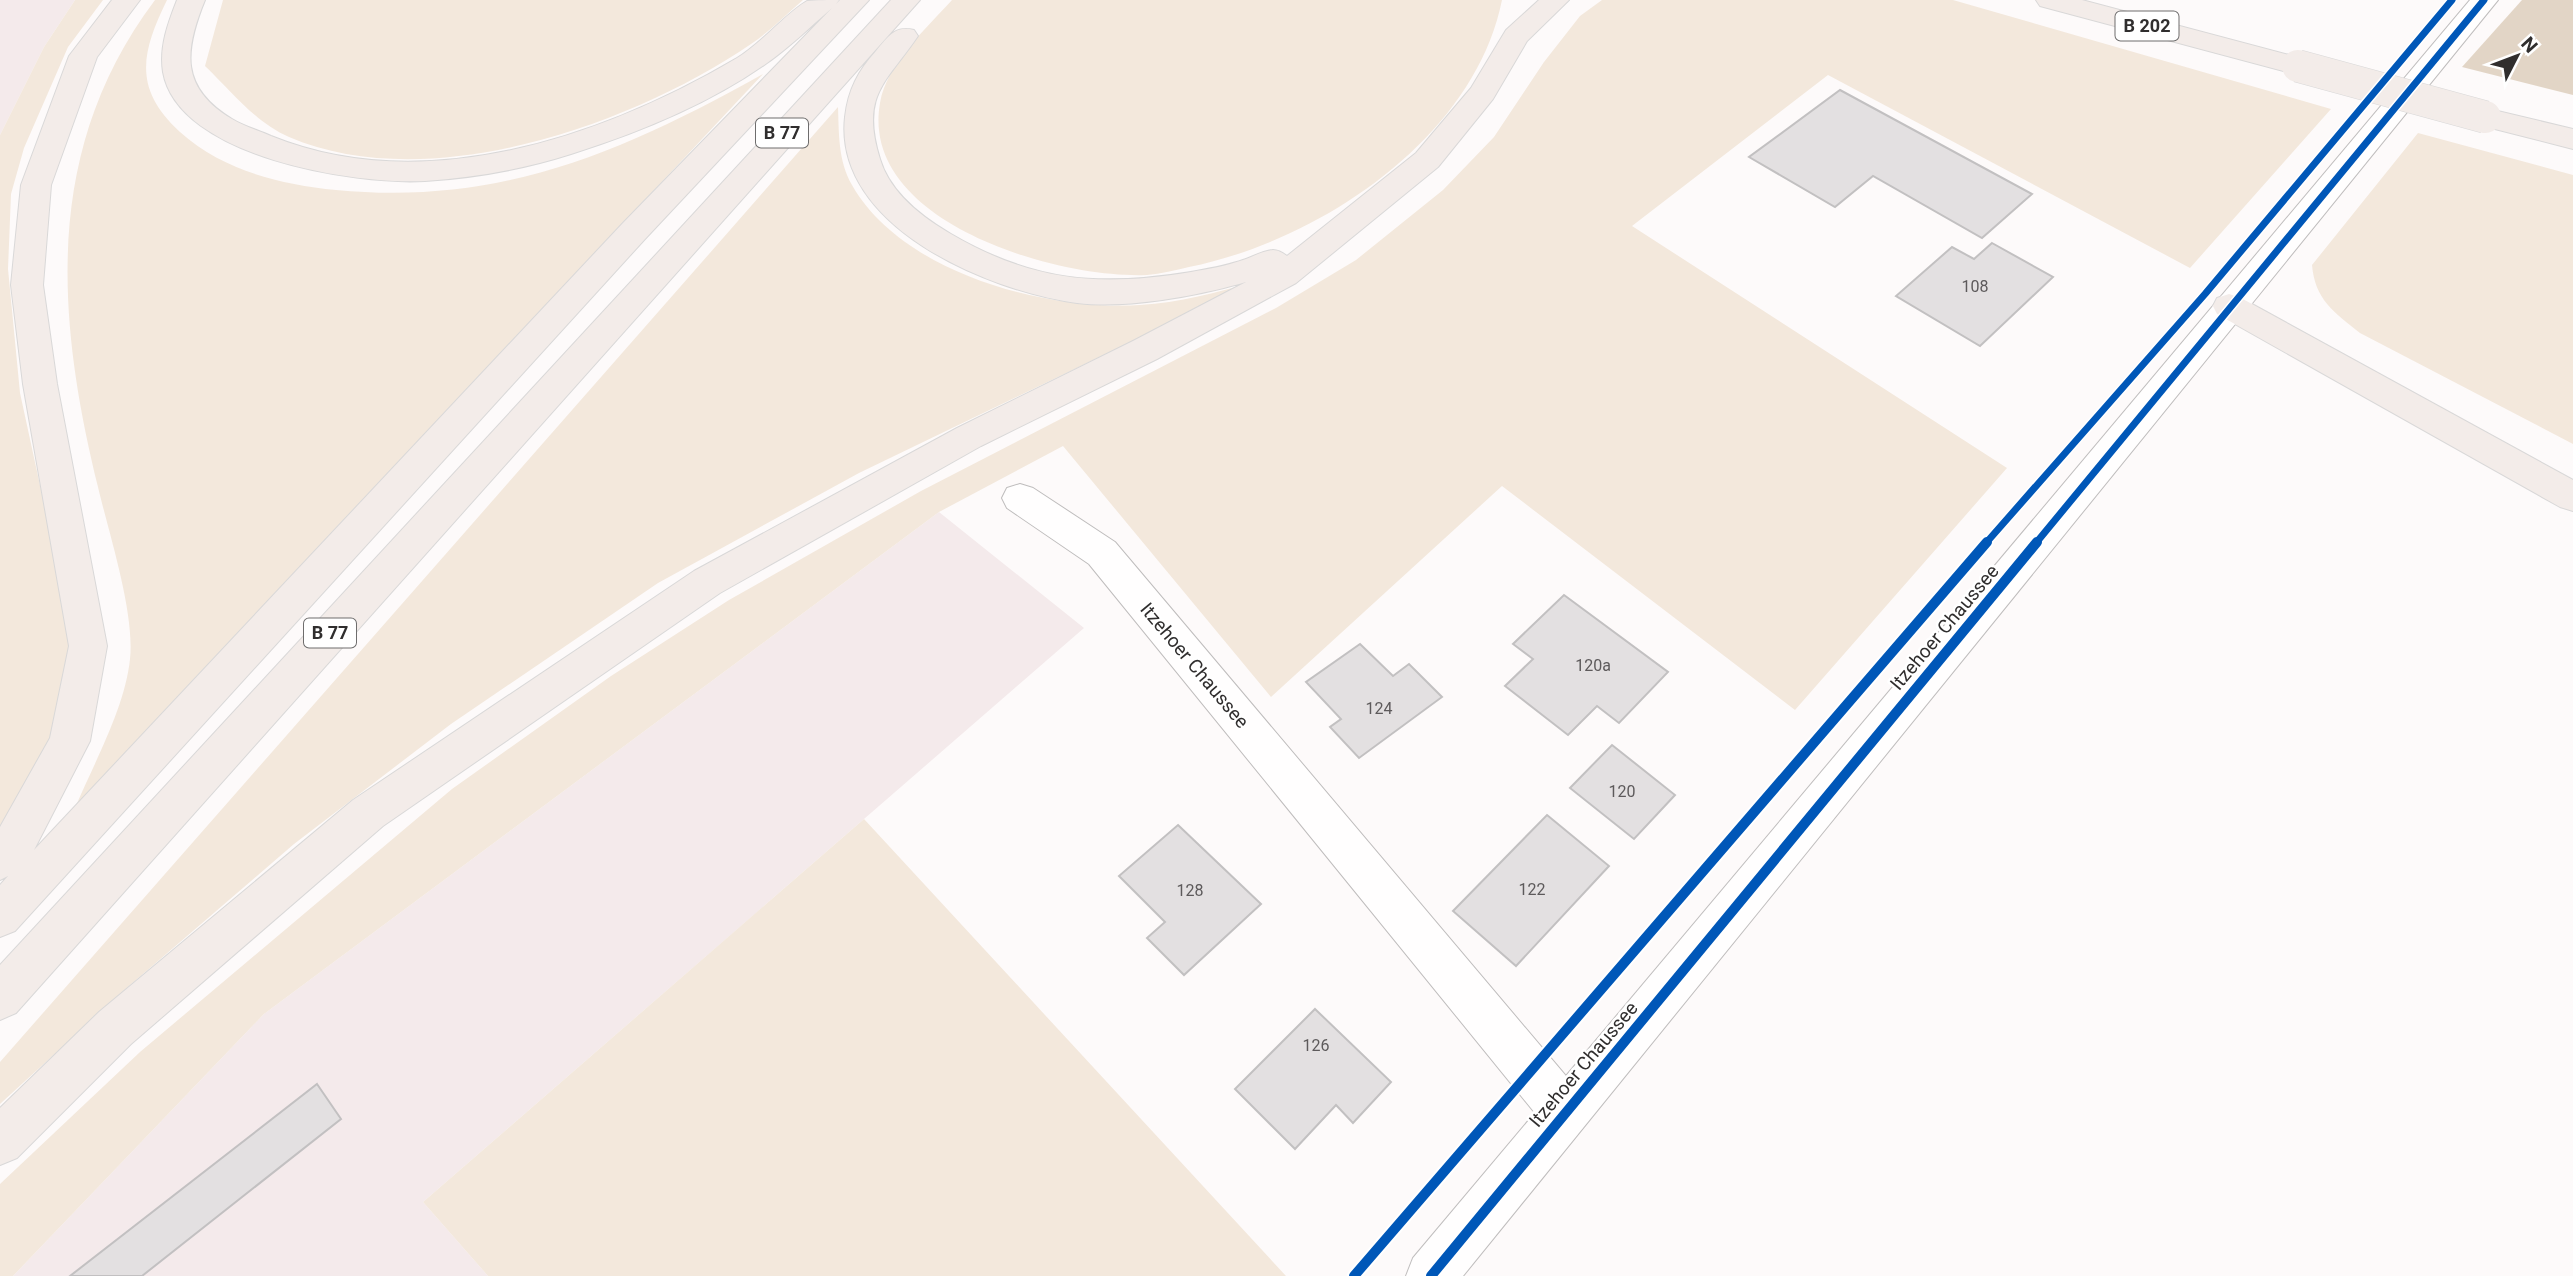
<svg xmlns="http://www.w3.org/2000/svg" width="2573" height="1276" font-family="Roboto,sans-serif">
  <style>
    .built { fill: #f4eaeb }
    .green { fill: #f3e8dc }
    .forest { fill: #e2d5c6 }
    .building { fill: #e3e0e1; stroke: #c2c0c1; stroke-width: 2 }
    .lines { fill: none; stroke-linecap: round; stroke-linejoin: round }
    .minor-casing { stroke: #bfbdbd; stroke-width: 2 }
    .tertiary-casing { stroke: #bfbdbd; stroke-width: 2 }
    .trunk-casing { stroke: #d9d8d8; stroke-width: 2 }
    .minor { fill: #fffefe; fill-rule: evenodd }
    .tertiary { fill: #fffefe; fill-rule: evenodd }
    .trunk { fill: #f3ece9; fill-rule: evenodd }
    .trunk-bridge-casing { stroke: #d9d8d8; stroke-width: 33; stroke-linecap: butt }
    .trunk-bridge { stroke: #f3ece9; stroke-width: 32 }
    .cycleway-far1-casing { stroke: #fff; stroke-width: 10 }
    .cycleway-casing { stroke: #fff; stroke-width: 14 }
    .cycleway-far1 { stroke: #0057b8; stroke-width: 7 }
    .cycleway { stroke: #0057b8; stroke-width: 10 }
    .labels { text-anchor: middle; stroke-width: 5; stroke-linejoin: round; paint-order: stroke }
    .number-label { font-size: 16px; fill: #5d5a5b }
    .shield { fill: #fff; stroke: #6e6d6d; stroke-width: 2 }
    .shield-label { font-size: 18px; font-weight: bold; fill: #302e2e }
    .street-label { font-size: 19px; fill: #302e2e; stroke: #fff }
  </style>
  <rect width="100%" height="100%" fill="#fdfafa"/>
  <!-- built -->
  <path class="built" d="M0 0H75L44 47 0 135Z
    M939 512 1084 628 423 1202 488 1276H13L264 1014Z"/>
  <!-- green -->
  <path class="green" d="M75 0H103L68 47 24 148 11 194 8 269 20 393 72 633 58 724 0 835V135L44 47Z
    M155 0H167C141 53 133 89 180 132 224 171 279 184 336 190 500 206 623 152 763 74L75 808C94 763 125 708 130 659 135 613 109 534 98 487 56 316 43 149 155 0Z
    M223 0H803C786 15 769 32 751 44 632 125 429 197 289 137 256 123 231 91 205 66Z
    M952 0H1502C1474 139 1319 241 1189 267 1175 270 1161 274 1147 275 1057 279 859 222 880 103 887 63 926 29 952 0Z
    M1602 0H1953L2331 109 2190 268 1828 75 1632 226 2007 468 1795 710 1502 486 1271 697 1063 446 939 512 264 1014 13 1276H0V1184L140 1052 452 789 611 676 729 600 921 491 1276 308 1356 260 1443 190 1494 137 1544 62 1580 16Z
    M838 107C839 133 838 161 852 185 902 273 1045 311 1140 305 1179 303 1217 292 1255 282L859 473 658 583 451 724 294 844 129 986 0 1104V1062Z
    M2418 133 2573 175V444L2360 333C2334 312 2315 300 2312 265Z
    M864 819 1286 1276H488L423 1202Z"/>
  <!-- forest -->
  <path class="forest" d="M2522 0H2573V95L2462 67Z"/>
  <!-- building -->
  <path class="building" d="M1840 90 2032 194 1982 238 1873 176 1835 207 1749 157Z
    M1992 243 2053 277 1980 346 1896 296 1952 247 1974 259Z
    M1564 595 1668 672 1619 723 1597 706 1568 735 1505 686 1533 659 1513 644Z
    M1360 644 1393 676 1409 664 1442 697 1359 758 1330 727 1341 719 1306 682Z
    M1612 745 1675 795 1634 839 1570 788Z
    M1547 815 1609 866 1516 966 1453 911Z
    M1178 825 1261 904 1184 975 1147 938 1165 922 1119 876Z
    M1315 1009 1391 1082 1353 1123 1336 1105 1295 1149 1235 1089Z
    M317 1084 341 1119 142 1276H70Z"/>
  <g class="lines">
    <defs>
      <path id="minor" d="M1020 484 1033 488 1115 542 1582 1095 1588 1112 1582 1129 1565 1135 1548 1129 1089 564 1007 508 1002 498 1007 488Z"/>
      <path id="tertiary" d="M2470 0H2498L1463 1276H1406L1413 1258Z"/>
      <path id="trunk" d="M112 0H140L97 57 51 185 43 285 57 384 107 646 90 741 34 850 623 223 832 8C810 27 790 47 767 63 709 104 638 133 571 154 524 169 474 178 425 181 355 185 178 157 163 72 159 47 168 23 177 0H205C184 51 180 88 232 119 243 126 258 130 271 136 424 198 601 138 737 58 762 43 786 13 807 1 815 0 830 0 839 0L836 4 840 0H869L645 239 15 931 0 937V885L8 876 0 880V827L50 738 69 646 23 384 11 285 21 185 69 56Z
        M891 0H920L16 1013 0 1020V965Z
        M1539 0H1569L1527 41 1493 99 1438 167 1296 283 1157 359 981 446 720 593 383 826 131 1044 17 1158 0 1165V1108L99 1012 353 800 694 571 957 428 1133 341 1246 282C1197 296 1128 309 1077 303 988 291 833 226 845 117 848 90 858 71 876 51 888 37 895 25 914 30L918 36C886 83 860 95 880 159 890 193 922 217 951 234 1033 282 1099 287 1191 272 1208 269 1226 266 1243 260 1252 257 1263 251 1273 250 1278 250 1283 253 1287 256L1416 153 1471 88 1506 30Z
        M2036 0H2082L2308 60 2312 66 2308 72 2298 75 2040 6Z
        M2485 108 2573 129V149L2475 124 2470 117 2475 110Z
        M2229 294 2241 298 2573 480V511L2560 507 2217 314 2213 306 2217 298Z"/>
    </defs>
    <!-- minor casing -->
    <use href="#minor" class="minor-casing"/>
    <!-- tertiary casing -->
    <use href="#tertiary" class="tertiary-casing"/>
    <!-- trunk casing -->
    <use href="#trunk" class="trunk-casing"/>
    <!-- minor -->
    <use href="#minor" class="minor"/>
    <!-- tertiary -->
    <use href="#tertiary" class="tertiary"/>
    <!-- trunk -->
    <use href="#trunk" class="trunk"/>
    <defs>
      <path id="trunk-bridge" d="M2298 66 2485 117"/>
    </defs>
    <!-- trunk-bridge casing -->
    <use href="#trunk-bridge" class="trunk-bridge-casing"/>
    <!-- trunk-bridge -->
    <use href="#trunk-bridge" class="trunk-bridge"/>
    <defs>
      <path id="cycleway-far1" d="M1986 543 2205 294 2452 0
        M2036 543 2484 0"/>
      <path id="cycleway" d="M1354 1276 1987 542
        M1431 1276 2037 542"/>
    </defs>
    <!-- cycleway-far1 casing -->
    <use href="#cycleway-far1" class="cycleway-far1-casing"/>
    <!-- cycleway casing -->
    <use href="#cycleway" class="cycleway-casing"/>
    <!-- cycleway-far1 -->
    <use href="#cycleway-far1" class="cycleway-far1"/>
    <!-- cycleway -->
    <use href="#cycleway" class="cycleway"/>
  </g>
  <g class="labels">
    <!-- number labels -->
    <g class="number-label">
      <text x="1975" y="292">108</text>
      <text x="1593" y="671">120a</text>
      <text x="1379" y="714">124</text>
      <text x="1622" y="797">120</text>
      <text x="1532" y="895">122</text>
      <text x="1190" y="896">128</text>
      <text x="1316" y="1051">126</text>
    </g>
    <!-- shield labels -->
    <g class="shield">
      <rect x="2115.5" y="11.5" width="63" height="29" rx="5"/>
      <rect x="756" y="118.5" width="52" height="29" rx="5"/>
      <rect x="304" y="618.5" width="52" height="29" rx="5"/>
    </g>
    <g class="shield-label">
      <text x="2147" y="32">B 202</text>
      <text x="782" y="139">B 77</text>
      <text x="330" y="639">B 77</text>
    </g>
    <!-- street labels -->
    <g class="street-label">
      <text transform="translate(1944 627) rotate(-50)" y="7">Itzehoer Chaussee</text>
      <text transform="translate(1195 665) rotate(50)" y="7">Itzehoer Chaussee</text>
      <text transform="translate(1583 1064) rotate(-50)" y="7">Itzehoer Chaussee</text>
    </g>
  </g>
  <!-- north arrow -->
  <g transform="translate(2517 56) rotate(48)" stroke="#ffffff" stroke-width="5" paint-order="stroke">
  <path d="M0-5L12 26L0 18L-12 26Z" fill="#302e2e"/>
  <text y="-10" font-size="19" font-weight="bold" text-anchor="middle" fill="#302e2e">N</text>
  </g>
</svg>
